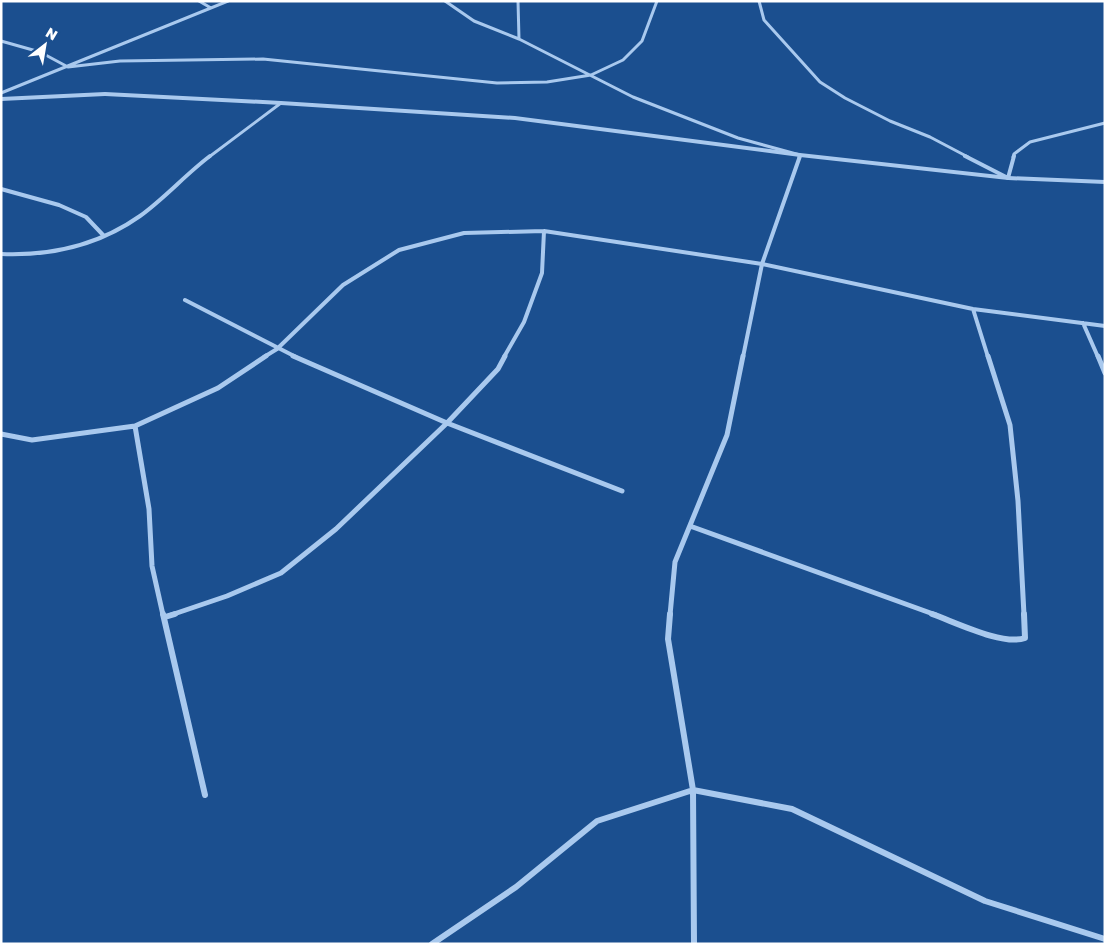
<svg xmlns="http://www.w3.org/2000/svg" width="1106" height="945" font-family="'Golos Text',sans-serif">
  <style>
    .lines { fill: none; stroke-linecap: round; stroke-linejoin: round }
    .minor-far3 { stroke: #a9c9ee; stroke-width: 3 }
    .minor-far2 { stroke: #a9c9ee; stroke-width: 4 }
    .minor-far1 { stroke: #a9c9ee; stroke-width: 5 }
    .minor { stroke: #a9c9ee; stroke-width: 6 }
    .tertiary { fill: #a9c9ee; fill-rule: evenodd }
  </style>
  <rect width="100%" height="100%" fill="#1b4f8f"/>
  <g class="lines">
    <!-- minor-far3 -->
    <path class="minor-far3" d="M199 1 211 8
      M445 1 474 21 519 39 633 97 738 138 800 155 799 157
      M518 1 519 39
      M759 1 764 20 820 82 845 98 890 121 930 137 968 157
      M1 41 40 52 68 67 120 61 263 59 497 83 547 82 591 75 623 60 642 41 657 1
      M1 93 228 1
      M209 157 281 103
      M1013 157 1014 154 1030 142 1105 123"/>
    <!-- minor-far2 -->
    <path class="minor-far2" d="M965 156 1008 178 1014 156
      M1 189 59 205 86 217 104 236
      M1 254C50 256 99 245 140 216 165 198 186 174 210 156
      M185 300 296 357
      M973 309 988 357
      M1083 323 1098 357
      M264 357 277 349 343 285 399 250 464 233 544 231 762 264 973 309 1105 326
      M504 357 524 322 542 273 544 231
      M743 357 762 264 800 156"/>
    <!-- minor-far1 -->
    <path class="minor-far1" d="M293 356 447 423 622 491
      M988 356 1010 425 1018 501 1024 615
      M1098 356 1105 373
      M135 426 149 509 152 566 163 615
      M1 434 32 440 135 426 218 388 266 356
      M690 526 936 615
      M171 615 227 596 281 573 336 529 447 423 498 369 505 356
      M670 615 675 562 727 435 743 356"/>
    <!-- minor -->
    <path class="minor" d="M163 614 205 795
      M670 614 668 639 693 790 694 944
      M932 614C955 622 1003 646 1025 638L1024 614
      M165 617 175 614
      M432 944 516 887 597 821 693 790 792 809 985 901 1105 939"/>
    <!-- tertiary -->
    <path class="tertiary" d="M105 92 281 101 515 116 800 153 1008 176 1105 180V184L1008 180 800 157 515 120 281 105 105 96 1 101V97Z"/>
  </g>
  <!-- border -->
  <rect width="1106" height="945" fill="none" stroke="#ffffff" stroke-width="5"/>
  <!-- north arrow -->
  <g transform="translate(45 45) rotate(31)" stroke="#1b4f8f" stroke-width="4" paint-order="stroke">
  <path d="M0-4L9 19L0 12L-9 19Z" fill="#ffffff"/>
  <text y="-8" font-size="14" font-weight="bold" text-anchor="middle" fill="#ffffff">N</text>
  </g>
</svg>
